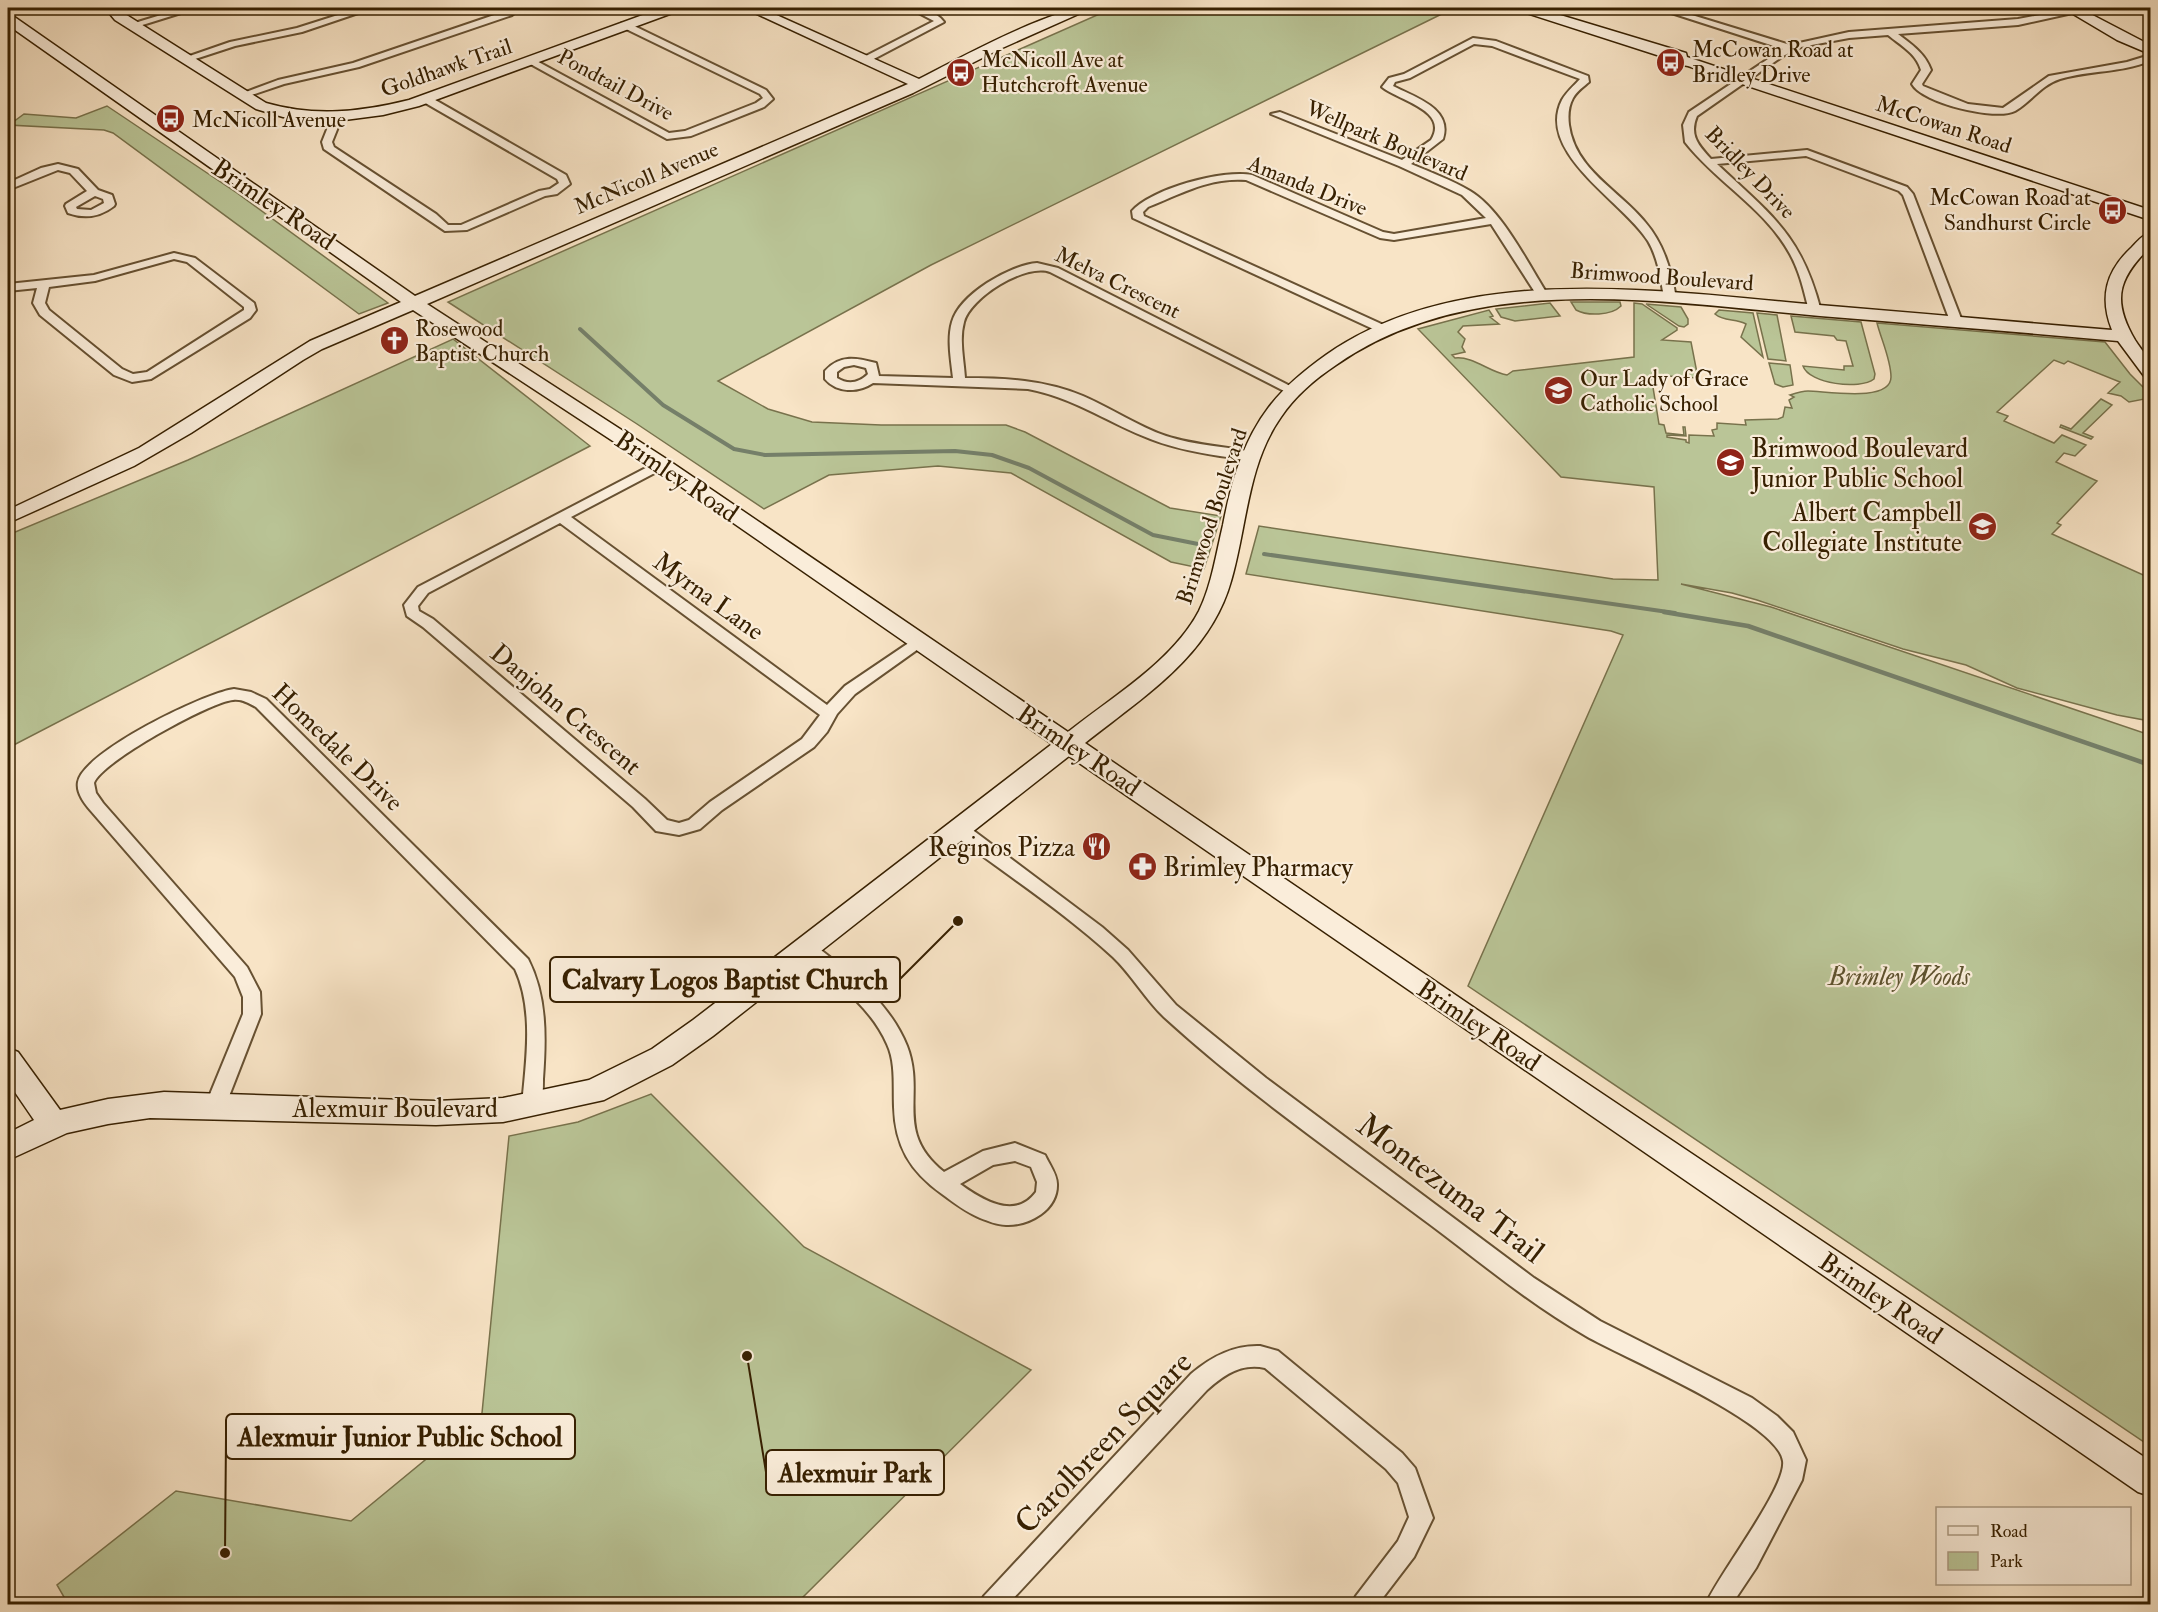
<svg xmlns="http://www.w3.org/2000/svg" width="2158" height="1612" font-family="'IM FELL Double Pica',serif">
  <style>
    .green { fill: #bac597; stroke: #78724c; stroke-width: 1.5 }
    .lines { fill: none; stroke-linecap: round; stroke-linejoin: round }
    .stream-far1 { stroke: #757f69; stroke-width: 4 }
    .stream { stroke: #757f69; stroke-width: 4.5 }
    .street-casing { stroke: #675132; stroke-width: 4 }
    .secondary-casing { stroke: #372001; stroke-width: 3 }
    .street { fill: #faedda; fill-rule: evenodd }
    .secondary { fill: #faedda; fill-rule: evenodd }
    .labels { text-anchor: middle; stroke-width: 4.5; stroke-linejoin: round; paint-order: stroke }
    .far-poi-label { font-size: 22px; fill: #372001; stroke: #faedda; text-anchor: start }
    .far-street-label { font-size: 22px; fill: #372001; stroke: #faedda }
    .street-label { font-size: 26px; fill: #372001; stroke: #faedda }
    .poi-label { font-size: 26px; fill: #372001; stroke: #faedda; text-anchor: start }
    .park-label { font-size: 26px; font-style: italic; fill: #5e522e; stroke: #faedda }
    .near-street-label { font-size: 32px; fill: #372001; stroke: #faedda }
    .leader { fill: none; stroke: #372001; stroke-width: 2 }
    .callout-dot { fill: #372001; stroke: #faedda; stroke-width: 2 }
    .callout { fill: #faedda; stroke: #372001; stroke-width: 2 }
    .callout-label { font-size: 27px; text-anchor: middle; font-weight: bold; fill: #372001 }
  </style>
  <rect width="100%" height="100%" fill="#f8e4c6"/>
  <filter id="stains"><feTurbulence type="fractalNoise" baseFrequency=".00333" numOctaves="4"/><feColorMatrix values="0 0 0 0 .2 0 0 0 0 .09 0 0 0 0 .02 0 0 0 .5 -.17"/></filter>
  <radialGradient id="worn" r=".72"><stop offset=".6" stop-color="#630" stop-opacity="0"/><stop offset="1" stop-color="#630" stop-opacity=".3"/></radialGradient>
  <!-- green -->
  <path class="green" d="M1113 8H1454L931 265 718 381 768 409 812 422 881 425H1006L1025 432 1170 508 1221 516 1204 569 1171 562 1011 473 938 466 829 475 764 509 637 424 448 302Z
    M107 106 237 193 388 303 359 314 113 133 104 130 9 125 24 114 76 118Z
    M1571 302H1620L1621 306C1611 316 1587 316 1576 310Z
    M1550 303 1560 316 1515 321 1501 317 1496 309Z
    M1634 303 1642 304 1677 328V330L1662 340 1691 342 1698 378 1651 375 1659 424 1664 425 1666 433 1684 435 1683 427H1685L1686 436 1667 435V437L1686 440V442L1689 443V435L1714 436 1712 430 1717 429V423L1746 425 1745 420 1778 419 1783 417 1785 407 1792 408 1789 400 1794 397 1790 395C1796 393 1802 391 1808 391 1825 391 1891 403 1891 377 1891 360 1881 339 1877 323L2105 342 2130 374 2150 394V398L2129 402 2121 396 2108 393 2120 382 2068 361 2064 364 2054 360 1997 412 2008 416 2004 421 2054 443 2062 435 2086 445 2075 456 2064 453 2056 462 2097 481 2057 523 2061 525 2052 534 2150 578V721L2117 715 2017 688 1966 665 1903 649 1757 600 1732 593 1681 584 1771 607 2150 735V1446L1468 986 1623 635 1611 631 1246 574 1259 526 1613 579 1658 580 1654 487 1561 477 1418 329 1489 310 1493 316 1490 317 1499 324 1463 326 1458 332 1465 339 1462 347 1465 352 1452 355 1455 358C1473 356 1489 372 1507 375L1513 371 1634 357Z
    M1646 304 1681 307 1688 319V324L1684 327 1679 326Z
    M1719 310 1753 313 1763 357 1741 337 1746 324C1736 318 1724 322 1715 314Z
    M1757 313 1777 315 1786 361 1768 359Z
    M1791 316 1861 322 1875 374 1874 379C1860 390 1809 384 1803 366L1844 370V366H1853L1846 341 1837 340 1834 336 1795 332Z
    M453 339 590 446 8 748V535L188 460Z
    M1769 363 1790 365 1793 385 1783 387 1775 384Z
    M2101 399 2112 405 2083 433 2093 437 2091 439 2060 427 2061 425 2071 429Z
    M651 1094 804 1247 1031 1370 796 1604H68L57 1585 176 1491 351 1521 482 1413 509 1136 578 1122Z"/>
  <g class="lines">
    <!-- stream-far1 -->
    <path class="stream-far1" d="M580 329 663 405 734 449 765 455 955 451 992 455 1029 468 1153 535 1198 544
      M1264 554 1675 613"/>
    <!-- stream -->
    <path class="stream" d="M1664 612 1748 626 2150 765"/>
    <defs>
      <path id="street" d="M184 8H197L136 27 128 25Z
        M360 8H373L302 32 235 46 186 62 181 59 230 42 297 28Z
        M508 8H516L517 11 512 15 359 67 284 84 243 98 238 95 278 80 353 63 506 11Z
        M909 8C922 8 936 11 944 22L868 62H862V58L934 21Z
        M1656 8H1669L1790 45 1849 32 2018 19 2077 8V12L2018 25 1898 34C1911 44 1925 53 1931 70L1922 84 1923 86 1968 104 2003 108 2049 76 2127 62 2150 55V61C2121 73 2090 70 2060 79 2041 85 2031 102 2015 111 1996 121 1922 103 1912 84L1921 70C1916 53 1900 45 1888 35L1849 38 1801 47 1783 56 1697 116C1689 135 1698 145 1711 159L1807 150 1907 187 1913 194 1962 321 1956 325 1950 321 1903 195 1899 191 1806 156 1717 164C1772 216 1801 234 1821 311L1815 315 1809 311C1804 291 1800 272 1790 254 1765 208 1716 182 1685 142L1683 125 1689 112 1783 49Z
        M622 23H628L766 90 773 99 764 107 691 136 667 139 525 61 533 59 669 133 685 131 756 103 763 98 760 94 622 27Z
        M1473 38 1496 41 1588 76 1589 82C1583 87 1577 91 1573 98 1568 107 1568 116 1569 125 1575 170 1619 190 1645 222 1664 244 1671 270 1676 298L1674 300H1666L1664 298C1661 279 1658 258 1648 241 1625 203 1535 153 1562 100 1567 91 1574 86 1580 79L1492 46 1474 44 1410 78 1395 82 1393 86C1414 97 1453 108 1443 139L1411 164C1430 172 1452 180 1470 191 1502 210 1528 264 1548 295L1546 297H1538L1491 224 1394 240 1380 238 1246 180C1210 177 1180 194 1148 207L1143 212 1144 216 1388 327V333L1384 334 1133 218 1132 211C1151 189 1223 169 1252 175L1383 232 1394 234 1486 218 1462 195 1399 166 1271 114 1280 112 1402 160 1431 140C1450 110 1397 100 1382 87L1389 78 1404 74Z
        M422 97H430L566 175 570 184 557 194 545 196 467 230 445 231 324 149 322 142 332 117 341 115 342 117 332 142 334 147 436 214 448 225H461L539 191 550 189 559 183 557 179 422 101Z
        M58 164 78 169 98 190 112 195 115 204 114 206C100 217 85 219 68 213L65 206 66 204 87 191 70 173 58 170 8 190V183L41 168ZM95 196 103 199 104 203 91 210 77 209 76 207Z
        M174 253 195 258 254 303 256 310 250 318 151 379 132 382 114 375 40 315 33 303 37 288 8 291V284L94 275ZM174 259 187 262 244 307V310L147 372 133 374 122 369 49 310 45 303 49 287 95 281Z
        M1037 263 1058 268 1298 390 1292 394 1288 393 1050 272C1025 263 970 298 964 322 959 340 964 360 965 378 1005 378 1045 380 1083 396 1111 408 1137 426 1166 436 1196 446 1227 446 1257 453L1259 456 1257 459C1246 462 1231 457 1220 456 1194 452 1168 447 1143 436 1104 420 1071 397 1028 389L873 383C858 393 837 393 825 379V371C840 354 857 358 876 363L879 376 953 378C951 360 947 339 952 322 960 294 1010 265 1037 263ZM854 365 866 368 868 374C859 383 848 385 837 378V372L844 367Z
        M661 460 668 464 666 467 571 517 827 705 845 686 916 638 921 637 928 642 855 694 837 714 827 732 814 747 722 810 700 829 679 835 656 831 633 807 423 627 407 616 404 605 418 587ZM560 523 820 715 802 739 710 802 689 820 679 823 667 820 645 799 433 619 419 611 418 606 428 593Z
        M234 689 251 692 266 699 528 959C547 996 546 1038 543 1079 543 1089 543 1101 539 1111L532 1114 525 1111 522 1105C526 1061 534 1010 515 969L256 707C248 703 242 699 233 700 210 702 101 762 94 783L96 793 103 803 247 967 260 992 261 1014 226 1104 223 1110 216 1112 209 1110 206 1104 243 1014V997L235 977 91 811C85 804 76 793 78 782 83 752 204 693 234 689Z
        M960 824 966 825 1102 927 1128 950 1176 1005 1266 1078 1534 1278 1600 1321 1752 1398 1777 1416 1793 1432 1806 1460 1802 1480 1756 1568 1732 1604H1706C1718 1575 1787 1487 1783 1461 1778 1422 1622 1357 1586 1336 1530 1304 1479 1261 1428 1223 1339 1156 1246 1092 1164 1017 1145 999 1132 975 1113 957 1064 912 1007 875 954 835L952 830 954 825Z
        M806 941 812 943C849 972 889 1001 907 1046 926 1095 893 1131 944 1172L983 1151 1015 1143 1045 1155C1049 1164 1057 1174 1057 1184 1058 1210 1029 1226 1006 1225 997 1225 988 1221 980 1218 966 1212 954 1203 942 1194 910 1171 895 1146 894 1107 893 1086 896 1063 887 1044 870 1005 832 979 800 953L797 948 800 943ZM1015 1161 1031 1167 1037 1182 1036 1192C1015 1221 981 1199 960 1184L993 1165Z
        M1260 1346 1278 1351 1402 1453 1415 1468 1433 1518 1414 1557 1378 1604H1352L1356 1596 1398 1541 1409 1517 1398 1483 1386 1469 1265 1368C1241 1363 1224 1375 1207 1390L1008 1604H980L984 1596 1191 1374C1211 1357 1233 1345 1260 1346Z"/>
      <path id="secondary" d="M105 8H119L125 14 266 103C314 117 361 112 409 100L662 8H680L678 11 419 106 383 115 337 121 283 117 256 109 115 20Z
        M744 8H761L919 79C954 61 1058 4 1092 8L1000 49 913 93 427 304 668 460 1068 732C1112 697 1173 661 1199 611 1212 584 1216 554 1223 525 1231 483 1243 441 1269 407 1285 386 1305 370 1326 355 1464 259 1662 292 1819 305 1917 313 2015 322 2112 330 2099 297 2106 271 2132 247 2138 241 2142 235 2150 233V247C2119 278 2111 299 2135 340 2144 354 2152 360 2150 377L2144 376 2118 341C2019 332 1919 324 1820 316 1664 302 1473 269 1336 365 1315 379 1295 396 1281 417 1247 465 1247 527 1231 581 1210 656 1143 697 1085 743L1476 1009 2150 1461V1496L2138 1492 1069 756 713 1036 672 1065 604 1100 503 1122 436 1125 150 1118 108 1124 67 1133 8 1160V1133L34 1120 8 1082V1048L18 1052 60 1110 108 1099 164 1092 436 1101 503 1098 589 1080 652 1049 693 1020 1052 744 654 468 413 310 322 349 303 360 191 433 134 466 8 523V510L139 448 310 341 401 302 8 25V15L13 16 415 296 908 84Z
        M1518 8H1537L1686 53 1687 57 2150 210V220L1688 66 1666 62 1660 56 1520 11Z
        M2063 8H2079L2150 45V54L2117 40Z"/>
    </defs>
    <!-- street casing -->
    <use href="#street" class="street-casing"/>
    <!-- secondary casing -->
    <use href="#secondary" class="secondary-casing"/>
    <!-- street -->
    <use href="#street" class="street"/>
    <!-- secondary -->
    <use href="#secondary" class="secondary"/>
  </g>
  <!-- icons -->
  <defs>
    <symbol id="bus-disc" viewBox="-11 -11 22 22"><circle r="9.5" fill="#8f2418" stroke="#faedda"/><path d="M-5-6H5V4H4V6H2V4H-2V6H-4V4H-5ZM-3.5-4V0h7V-4ZM-3.5 1.2v1.5H-2V1.2ZM2 1.2v1.5H3.5V1.2Z" fill="#fff"/></symbol>
    <symbol id="church-disc" viewBox="-11 -11 22 22"><circle r="9.5" fill="#8f2418" stroke="#faedda"/><path d="M-1.2-6h2.4v3.5h3.3v2.4h-3.3V6h-2.4V-.1h-3.3v-2.4h3.3Z" fill="#fff"/></symbol>
    <symbol id="school-disc" viewBox="-11 -11 22 22"><circle r="9.5" fill="#8f2418" stroke="#faedda"/><path d="M0-5L7-2L0 1L-7-2ZM-4 1L0 2.5L4 1V4Q0 6-4 4Z" fill="#fff"/></symbol>
    <symbol id="restaurant-disc" viewBox="-11 -11 22 22"><circle r="9.5" fill="#8f2418" stroke="#faedda"/><path d="M-5-6h1v4h1v-4h1v4h1v-4h1v5L-1.5 .5V6h-2V.5L-5-1ZM5-6V6H3V1.5H1.5Q1.5-4 5-6Z" fill="#fff"/></symbol>
    <symbol id="pharmacy-disc" viewBox="-11 -11 22 22"><circle r="9.5" fill="#8f2418" stroke="#faedda"/><path d="M-2-6h4v4h4v4h-4v4h-4v-4h-4v-4h4Z" fill="#fff"/></symbol>
  </defs>
  <g fill-rule="evenodd">
    <use href="#bus-disc" x="1654" y="46" width="33" height="33"/>
    <use href="#bus-disc" x="944" y="56" width="33" height="33"/>
    <use href="#bus-disc" x="154" y="102" width="33" height="33"/>
    <use href="#bus-disc" x="2096" y="194" width="33" height="33"/>
    <use href="#church-disc" x="378" y="324" width="33" height="33"/>
    <use href="#school-disc" x="1542" y="374" width="33" height="33"/>
    <use href="#school-disc" x="1714" y="446" width="33" height="33"/>
    <use href="#school-disc" x="1966" y="510" width="33" height="33"/>
    <use href="#restaurant-disc" x="1080" y="830" width="33" height="33"/>
    <use href="#pharmacy-disc" x="1126" y="850" width="33" height="33"/>
  </g>
  <g class="labels">
    <!-- far-poi labels -->
    <g class="far-poi-label">
      <text x="1692" y="57">McCowan Road at<tspan x="1692" dy="25">Bridley Drive</tspan></text>
      <text x="981" y="67">McNicoll Ave at<tspan x="981" dy="25">Hutchcroft Avenue</tspan></text>
      <text x="192" y="127">McNicoll Avenue</text>
      <text x="2091" y="205" text-anchor="end">McCowan Road at<tspan x="2091" dy="25">Sandhurst Circle</tspan></text>
      <text x="415" y="336">Rosewood<tspan x="415" dy="25">Baptist Church</tspan></text>
      <text x="1580" y="386">Our Lady of Grace<tspan x="1580" dy="25">Catholic School</tspan></text>
    </g>
    <!-- far-street labels -->
    <g class="far-street-label">
      <text transform="translate(446 67) rotate(-19)" y="8">Goldhawk Trail</text>
      <text transform="translate(616 84) rotate(28)" y="8">Pondtail Drive</text>
      <text transform="translate(1944 124) rotate(18)" y="8">McCowan Road</text>
      <text transform="translate(1387 140) rotate(23)" y="8">Wellpark Boulevard</text>
      <text transform="translate(1751 172) rotate(46)" y="8">Bridley Drive</text>
      <text transform="translate(646 177) rotate(-23)" y="8">McNicoll Avenue</text>
      <text transform="translate(1308 185) rotate(22)" y="8">Amanda Drive</text>
      <text transform="translate(1662 276) rotate(4)" y="8">Brimwood Boulevard</text>
      <text transform="translate(1118 282) rotate(26)" y="8">Melva Crescent</text>
      <text transform="translate(1211 516) rotate(-72)" y="8">Brimwood Boulevard</text>
    </g>
    <!-- street labels -->
    <g class="street-label">
      <text transform="translate(274 204) rotate(34)" y="9">Brimley Road</text>
      <text transform="translate(677 476) rotate(34)" y="9">Brimley Road</text>
      <text transform="translate(709 596) rotate(36)" y="9">Myrna Lane</text>
      <text transform="translate(566 709) rotate(40)" y="9">Danjohn Crescent</text>
      <text transform="translate(338 747) rotate(44)" y="9">Homedale Drive</text>
      <text transform="translate(1079 750) rotate(34)" y="9">Brimley Road</text>
      <text transform="translate(1479 1025) rotate(34)" y="9">Brimley Road</text>
      <text x="395" y="1117">Alexmuir Boulevard</text>
      <text transform="translate(1881 1298) rotate(34)" y="9">Brimley Road</text>
    </g>
    <!-- poi labels -->
    <g class="poi-label">
      <text x="1751" y="457">Brimwood Boulevard<tspan x="1751" dy="30">Junior Public School</tspan></text>
      <text x="1962" y="521" text-anchor="end">Albert Campbell<tspan x="1962" dy="30">Collegiate Institute</tspan></text>
      <text x="1075" y="856" text-anchor="end">Reginos Pizza</text>
      <text x="1163" y="876">Brimley Pharmacy</text>
    </g>
    <!-- park labels -->
    <g class="park-label">
      <text x="1899" y="985">Brimley Woods</text>
    </g>
    <!-- near-street labels -->
    <g class="near-street-label">
      <text transform="translate(1451 1188) rotate(37)" y="11">Montezuma Trail</text>
      <text transform="translate(1103 1442) rotate(-46)" y="11">Carolbreen Square</text>
    </g>
  </g>
  <!-- callouts -->
  <path class="leader" d="M958 921L900 979M225 1553L226 1437M747 1356L766 1472"/>
  <g class="callout-dot">
    <circle cx="958" cy="921" r="6"/>
    <circle cx="225" cy="1553" r="6"/>
    <circle cx="747" cy="1356" r="6"/>
  </g>
  <g class="callout">
    <rect x="550" y="957" width="350" height="45" rx="6"/>
    <rect x="226" y="1414" width="349" height="45" rx="6"/>
    <rect x="766" y="1450" width="178" height="45" rx="6"/>
  </g>
  <g class="callout-label">
    <text x="725" y="989">Calvary Logos Baptist Church</text>
    <text x="400" y="1446">Alexmuir Junior Public School</text>
    <text x="855" y="1482">Alexmuir Park</text>
  </g>
  <!-- margin -->
  <rect width="2158" height="1612" fill="none" stroke="#f8e4c6" stroke-width="30"/>
  <rect x="9" y="9" width="2140" height="1594" fill="none" stroke="#372001" stroke-width="3"/>
  <rect x="15" y="15" width="2128" height="1582" fill="none" stroke="#372001" stroke-width="1.5"/>
  <!-- legend -->
  <rect x="1936" y="1507" width="195" height="78" fill="#faedda" stroke="#ac9b83" stroke-width="1.5"/>
  <rect x="1948" y="1526" width="30" height="9" fill="#faedda" stroke="#ac9b83" stroke-width="1.5"/>
  <text x="1990" y="1537" font-size="18" fill="#372001">Road</text>
  <rect x="1948" y="1552" width="30" height="18" fill="#bac597" stroke="#ac9b83" stroke-width="1.5"/>
  <text x="1990" y="1567" font-size="18" fill="#372001">Park</text>
  <rect width="100%" height="100%" filter="url(#stains)"/>
  <rect width="100%" height="100%" fill="url(#worn)"/>
</svg>
